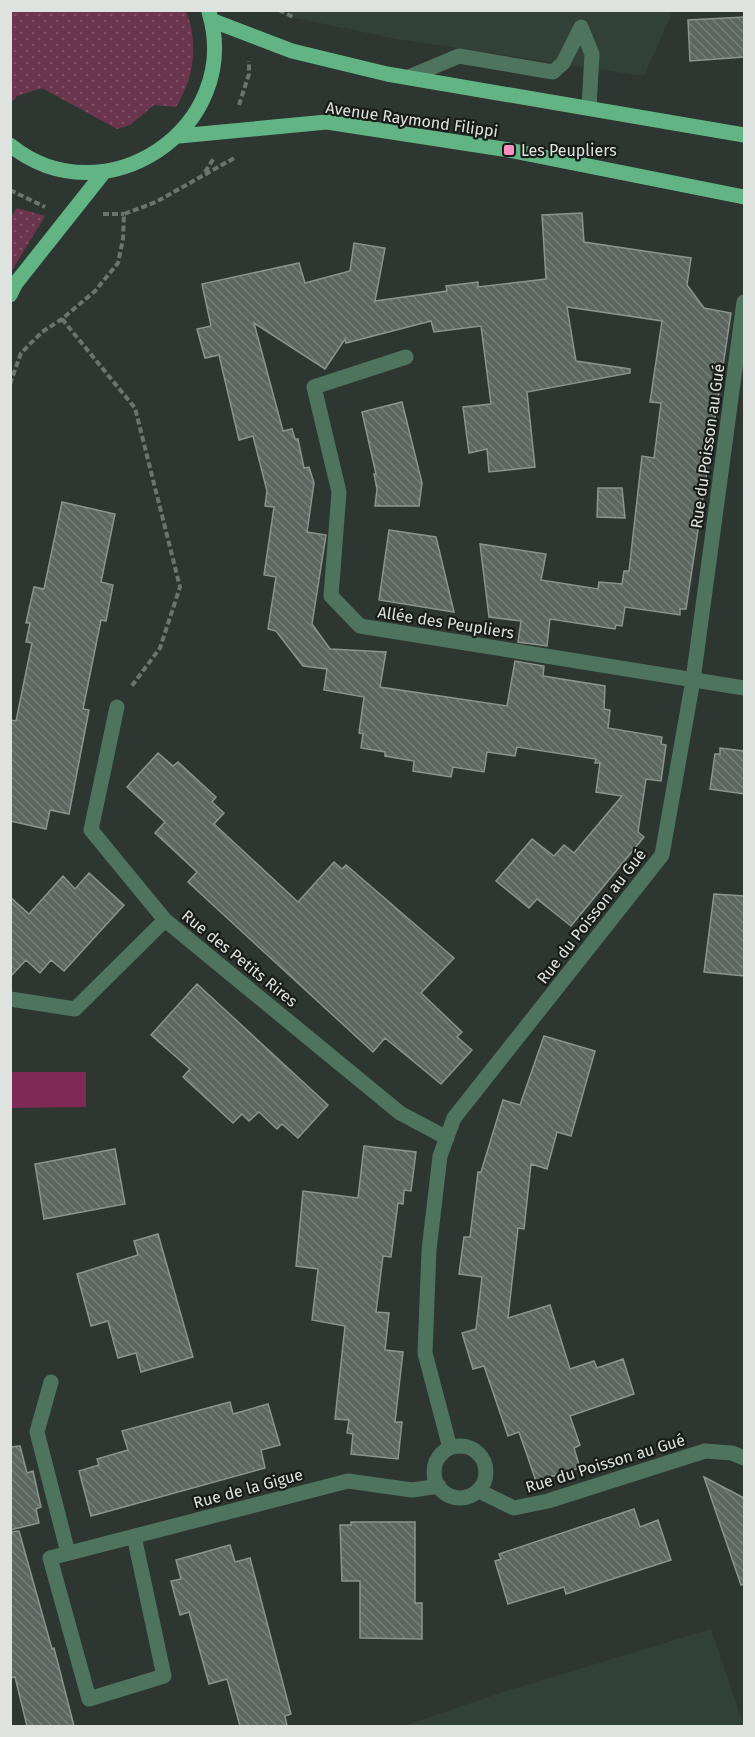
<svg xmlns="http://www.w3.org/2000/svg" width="755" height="1737" font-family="'Fira Sans',sans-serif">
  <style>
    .built { fill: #324137 }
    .grass { fill: url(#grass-dots) }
    .water { fill: #7f2955 }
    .building { fill: url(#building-back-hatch); stroke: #8a958e; stroke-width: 1.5 }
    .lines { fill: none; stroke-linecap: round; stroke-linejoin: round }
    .path { stroke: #6c746e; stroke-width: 4; stroke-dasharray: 6 3; stroke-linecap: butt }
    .minor { stroke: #4f745d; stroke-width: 15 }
    .major { stroke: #63b484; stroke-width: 15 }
    .poi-dot { fill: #fd8ec0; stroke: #181c19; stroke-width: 2 }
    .labels { text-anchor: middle; stroke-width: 4.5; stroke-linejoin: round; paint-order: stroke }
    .street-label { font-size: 16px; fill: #dee3df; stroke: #181c19 }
    .poi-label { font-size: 16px; fill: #dee3df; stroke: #181c19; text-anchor: start }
  </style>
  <defs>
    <pattern id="grass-dots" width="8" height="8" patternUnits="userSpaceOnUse" patternTransform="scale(1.5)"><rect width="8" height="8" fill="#6b354e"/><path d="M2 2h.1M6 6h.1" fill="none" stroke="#805267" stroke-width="1.8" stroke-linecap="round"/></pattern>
    <pattern id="building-back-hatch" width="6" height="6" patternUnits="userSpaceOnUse" patternTransform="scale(1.5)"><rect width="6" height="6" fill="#5d6761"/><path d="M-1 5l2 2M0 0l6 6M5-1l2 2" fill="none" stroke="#747d77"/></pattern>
  </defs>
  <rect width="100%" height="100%" fill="#2d3630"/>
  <!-- built -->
  <path class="built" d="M288 11H673L644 76 397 39 295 18Z
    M711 1629 744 1726H404L503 1692Z"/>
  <!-- grass -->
  <path class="grass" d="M11 10 186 11C199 43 194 78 176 107L154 105 130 125 117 129 42 88 17 96 11 103Z
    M17 208 45 216 11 272V217Z"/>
  <!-- water -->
  <path class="water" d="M10 1072H86V1107L11 1108Z"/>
  <!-- building -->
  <path class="building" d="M744 17V57L690 61 688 20Z
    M582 213 584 242 691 258 687 285 704 308 731 313 686 609H680V615L625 607 622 626 616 625 615 629 550 619 547 646 518 642 521 621 489 617 480 544 546 554 541 580 598 589 599 582 622 584 624 571H629L642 456 654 458 661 403 650 402 662 321 567 307 576 361 630 369V373L527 392 535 467 489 472 487 449 469 453 463 407 491 404 481 326 434 332 431 321 346 343 345 339 325 369 254 323 283 431 292 429 295 439H298L304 468 309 467 314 483 307 532 326 535 312 624 330 649 386 652 380 687 507 706 515 661 544 666 543 676 605 686 604 709 610 710 608 728 662 737 661 744 666 745 661 781 646 779 638 832 644 837 571 926 537 899 529 908 496 881 532 839 554 856 564 845 574 853 622 796 596 792 600 763H595L596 759 517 747 515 756 487 752 484 772 453 767 451 777 413 771 414 761 385 756V752L361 748 363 734 359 733 364 697 324 690 327 669 303 666 276 631 268 629 276 577 264 575 274 507 265 506 267 491 253 436 239 440 219 355 205 358 197 329 211 326 202 284 299 263 305 283 350 271 354 243 385 248 375 301 447 291 446 286 478 282V287L546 279 542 215Z
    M402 402 422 483 419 506H375L377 489 374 474H376L362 412Z
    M598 488H622L625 518 597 517Z
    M62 502 115 514 101 582 113 585 106 621 101 620 83 709 89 710 69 814 50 810 46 829 10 821V720L16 721 32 643 26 642 30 623H26L34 587 44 589Z
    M389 530 436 537 454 612 379 600Z
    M720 748 744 751V794L710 789 715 754H720Z
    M158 753 173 766 178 762 216 797 212 802 224 813 214 824 298 902 334 862 342 869 346 865 454 958 421 993 462 1032 457 1037 472 1050 441 1084 385 1038 373 1052 188 882 197 872 155 833 165 822 127 787Z
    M89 873 124 905 64 971 51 960 40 973 26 960 10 977V897L29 914 63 876 75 889Z
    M714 894 744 896V976L704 972Z
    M197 984 328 1105 298 1138 282 1124 277 1129 259 1112 249 1121 242 1114 233 1123 183 1077 190 1069 151 1035Z
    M544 1036 595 1051 571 1136 557 1132 547 1169 531 1164 524 1229 518 1228 508 1318 550 1305 570 1369 594 1361 597 1368 623 1359 634 1394 570 1416 580 1445 574 1448 580 1468 536 1481 519 1432 508 1436 484 1366 473 1369 462 1333 476 1329 482 1277 459 1274 464 1237H470L478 1172H481L503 1100 520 1105Z
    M364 1146 416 1152 411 1191 404 1190 403 1204 398 1203 391 1257 383 1256 376 1312 389 1313 385 1350 403 1352 395 1422H402L398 1459 351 1454 353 1434 347 1433 349 1420 335 1419 345 1326 312 1320 318 1269 296 1266 303 1191 358 1198Z
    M115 1149 125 1204 44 1219 35 1164Z
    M158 1234 193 1357 141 1372 136 1353 118 1358 108 1321 91 1326 77 1274 138 1255 134 1241Z
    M230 1402 233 1414 268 1404 280 1445 261 1450 265 1468 91 1516 79 1471 99 1465 97 1459 128 1450 122 1431Z
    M20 1446 27 1473 33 1471 41 1507 36 1509 39 1523 10 1530V1447Z
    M704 1477 744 1498V1584L741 1585Z
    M634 1509 640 1527 658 1520 671 1560 566 1594 564 1587 508 1604 495 1561 501 1559 499 1554Z
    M351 1522H415V1603H422V1639L360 1638V1581H342L340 1525H351Z
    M19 1531 52 1649 54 1648 74 1726H27L15 1677 10 1678V1532Z
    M230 1545 235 1562 250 1558 291 1714 285 1716 287 1726H240L227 1679 209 1684 189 1612 180 1615 171 1581 181 1579 176 1560Z"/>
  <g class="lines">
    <!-- path -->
    <path class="path" d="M279 10 295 18
      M239 105 249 74V61
      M205 172 214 158
      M10 190 45 207
      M103 214H124
      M62 319 135 408 180 587 160 648 131 687
      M10 384 21 353 42 332 62 319 95 291 118 263 123 239 124 214 156 202 236 157"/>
    <!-- minor -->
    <path class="minor" d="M409 77 459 56 553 72 563 63 581 27 592 54 589 108
      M406 357 314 387 339 492 331 596 360 626 744 688
      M117 707 91 830 165 920
      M10 999 75 1009 165 920 400 1113 447 1138
      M51 1382 37 1432 68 1553
      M434 1472a26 26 0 1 1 52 0a26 26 0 1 1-52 0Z
      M450 1448 425 1353 429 1250 440 1156 454 1118 662 855 693 680 744 302
      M479 1491 514 1508 548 1501 705 1451 732 1453 744 1458
      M134 1536 164 1676 89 1699 50 1558 348 1481 412 1490 439 1486"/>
    <!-- major -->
    <path class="major" d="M211 20 292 51 387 74 744 135
      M179 136 327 122 509 150 744 197
      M10 145C104 221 244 128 209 12
      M10 295 16 283 104 172"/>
  </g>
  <!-- markers -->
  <rect class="poi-dot" x="503" y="144" width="12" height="12" rx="3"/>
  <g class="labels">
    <!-- street labels -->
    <g class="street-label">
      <text transform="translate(412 119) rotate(8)" y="6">Avenue Raymond Filippi</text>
      <text transform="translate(707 446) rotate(-82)" y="6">Rue du Poisson au Gué</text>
      <text transform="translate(446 622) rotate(9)" y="6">Allée des Peupliers</text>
      <text transform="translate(591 916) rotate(-52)" y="6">Rue du Poisson au Gué</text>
      <text transform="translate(240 958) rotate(39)" y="6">Rue des Petits Rires</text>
      <text transform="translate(605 1463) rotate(-17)" y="6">Rue du Poisson au Gué</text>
      <text transform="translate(248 1488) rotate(-15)" y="6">Rue de la Gigue</text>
    </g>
    <!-- poi labels -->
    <g class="poi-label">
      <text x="521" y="156">Les Peupliers</text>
    </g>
  </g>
  <!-- border -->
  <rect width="755" height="1737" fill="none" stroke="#dee3df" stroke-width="24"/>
</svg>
